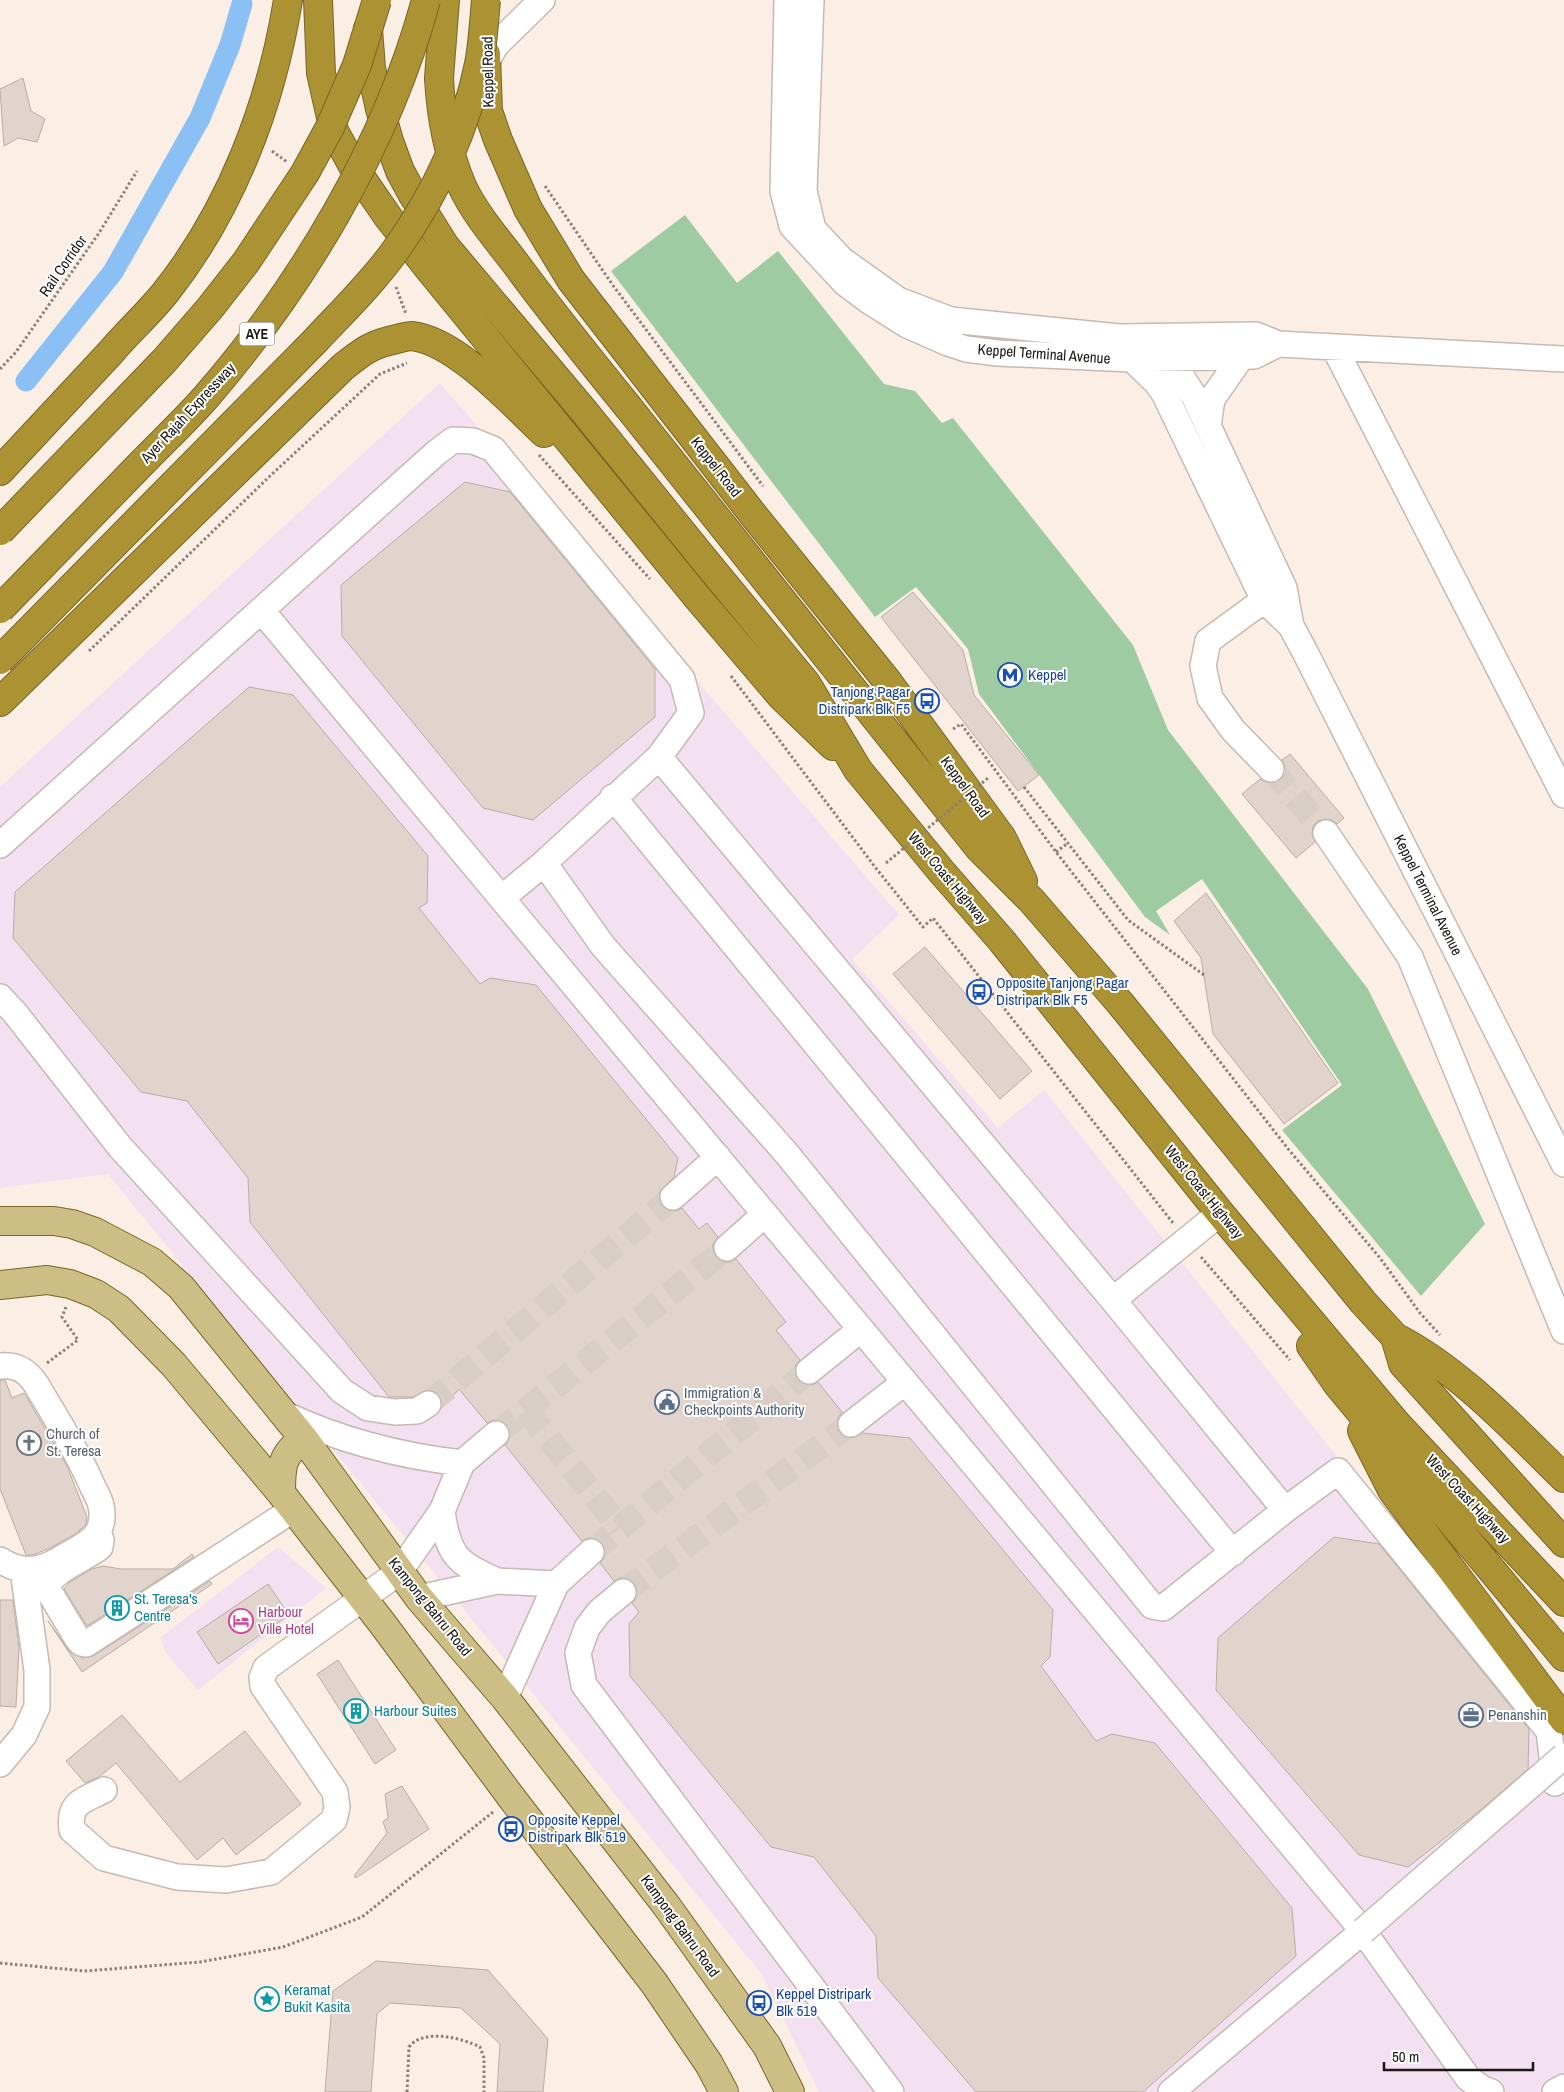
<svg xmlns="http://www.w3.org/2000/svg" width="1564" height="2092" font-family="'Archivo Narrow',sans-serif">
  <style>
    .commercial { fill: #f3e0f1 }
    .green { fill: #9fcba3 }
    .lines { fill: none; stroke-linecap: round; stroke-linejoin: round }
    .canal { stroke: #8bc0f4; stroke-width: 21 }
    .building { fill: #e0d4cc; stroke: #b9ada5 }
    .minor-tunnel { stroke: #d9cec6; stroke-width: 25; stroke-dasharray: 25 12; stroke-linecap: butt }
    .minor-casing { stroke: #c6bab2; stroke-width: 28 }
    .major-casing { stroke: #796728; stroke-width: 30 }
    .highway-casing { stroke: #796728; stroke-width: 30 }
    .path { stroke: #89817b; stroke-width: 3; stroke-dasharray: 2.5 2.5; stroke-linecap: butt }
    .minor { stroke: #fff; stroke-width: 25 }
    .major { stroke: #cdbe85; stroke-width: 28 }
    .highway { stroke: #ab9233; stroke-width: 28 }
    .minor-bridge-casing { stroke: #c6bab2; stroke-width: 28; stroke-linecap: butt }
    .highway-bridge-casing { stroke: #796728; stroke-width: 30; stroke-linecap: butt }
    .path-bridge { stroke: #89817b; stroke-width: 3; stroke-dasharray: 2.5 2.5; stroke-linecap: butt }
    .minor-bridge { stroke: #fff; stroke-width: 25 }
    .highway-bridge { stroke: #ab9233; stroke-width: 28 }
    .labels { text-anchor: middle; stroke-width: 4; stroke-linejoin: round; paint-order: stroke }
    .shield { fill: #fefefe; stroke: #5f5c5a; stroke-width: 1 }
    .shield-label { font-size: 14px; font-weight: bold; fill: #1b1714 }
    .street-label { font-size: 15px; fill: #1b1714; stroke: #fefefe }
    .transit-label { font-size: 15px; fill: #164399; stroke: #fefefe; text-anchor: start }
    .service-label { font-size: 15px; fill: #4e5e75; stroke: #fefefe; text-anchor: start }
    .worship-label { font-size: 15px; fill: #5b616d; stroke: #fefefe; text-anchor: start }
    .culture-label { font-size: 15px; fill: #0d838f; stroke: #fefefe; text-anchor: start }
    .hotel-label { font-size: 15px; fill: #b23c85; stroke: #fefefe; text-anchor: start }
  </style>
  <rect width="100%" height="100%" fill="#fbeee5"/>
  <!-- commercial -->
  <path class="commercial" d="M440 383 899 915 852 959 998 1128 1044 1090 1442 1588 1564 1753V2092H819L761 1973 108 1174 0 1188V787Z
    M278 1547 326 1588 198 1690 166 1653 160 1638Z"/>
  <!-- green -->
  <path class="green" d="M685 215 737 283 778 251 884 384 915 391 942 423 953 418 1133 645 1168 730 1368 989 1485 1224 1421 1296 1282 1130 1342 1085 1202 879 1156 911 1170 935 1145 917 979 694 968 649 916 587 875 617 611 271Z"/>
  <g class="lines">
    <!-- canal -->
    <path class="canal" d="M26 381 113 272 200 118 230 45 242 4"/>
  </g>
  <!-- building -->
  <path class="building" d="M23 78 31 111 45 119 37 142 18 138 4 146 0 89Z
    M465 482 510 492 655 669V717L533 820 483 808 342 636 341 585Z
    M913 592 963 650 974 695 1039 775 1018 791 881 617Z
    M249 687 293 695 428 856 427 903 419 908 480 984 490 978 536 985 678 1158 674 1177 659 1193V1200L662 1206 669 1211H676L682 1208 699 1229 707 1223 718 1237 713 1244V1250L716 1257 723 1262H729L736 1259 786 1322 776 1330 800 1360 795 1366V1374L798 1380 804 1385H812L818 1382 842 1412 838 1418 837 1425 840 1433 845 1437 852 1438 862 1433 910 1438 1053 1610 1050 1657 1041 1666 1096 1741 1112 1734 1155 1743 1292 1908 1296 1956 1143 2092H976L878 1978 876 1936 814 1857 771 1847 630 1676 629 1624 639 1612 632 1603 637 1596V1589L634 1583 627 1578H620L614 1581 600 1563 605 1556V1548L602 1543 595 1538H588L582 1541 505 1445 509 1439 510 1432 507 1424 500 1420H494L487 1423 459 1389 443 1407 440 1396 434 1391 428 1390 413 1397H389L250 1222 248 1178 187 1101 141 1092 13 938 15 892Z
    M1290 754 1344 818 1337 824 1332 820 1325 819 1318 821 1313 826 1312 834 1315 842 1296 858 1242 794 1260 779 1268 783H1275L1281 780 1285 772V766L1282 760Z
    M1206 893 1338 1083 1284 1124 1213 1034 1201 958 1174 921Z
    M925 947 1032 1071 1000 1099 893 974Z
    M0 1380H5L12 1398 24 1393 67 1466 87 1517 86 1524 77 1533 50 1548 33 1555H26L0 1489Z
    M1334 1537 1379 1544 1529 1729 1528 1769 1477 1813 1408 1867 1359 1855 1216 1690 1218 1638Z
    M192 1554 194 1557 87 1626 64 1589 70 1582 92 1569 103 1566 121 1569H173Z
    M210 1581 212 1584 82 1672 48 1621 70 1652 83 1658 93 1656Z
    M268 1584 289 1615 218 1664 197 1632Z
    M0 1600H13L19 1648 16 1707 0 1706Z
    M338 1660 396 1750 375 1764 317 1674Z
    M122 1715 180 1782 245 1731 301 1804 236 1855 223 1838 197 1860 116 1763 99 1777 85 1783 66 1761Z
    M402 1786 429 1829 356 1878 354 1876 387 1833 383 1822 388 1817 385 1794Z
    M376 1961 488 1970 548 2039 543 2092H497L500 2044 461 2008 390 2003 377 2014 371 2092H325L333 1991Z"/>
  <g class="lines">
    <!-- minor-tunnel -->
    <path class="minor-tunnel" d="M1271 769 1326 833
      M428 1404 673 1197
      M526 1410 620 1528
      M496 1434 727 1248
      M591 1552 809 1371
      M623 1592 851 1424"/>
    <defs>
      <path id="minor" d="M787 0 783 191 792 226 845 283 869 301 907 325 948 343 966 349 998 353 1132 359 1254 356 1278 344
        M811 0 804 191 813 229 842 260 898 300 951 320 1119 337 1256 335 1278 344 1564 359
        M485 64 496 45 542 0
        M1119 337 1132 359 1157 383 1164 393 1264 600 1291 626 1305 652 1564 1164
        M1334 347 1564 795
        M1163 348 1194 396 1284 588 1291 626
        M1208 426 1212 399 1242 356
        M261 610 1363 1931 1468 2078 1483 2089 1491 2092
        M1271 769 1233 730 1210 698 1203 666 1208 641 1264 600 1278 592
        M613 797 1233 1553
        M1326 833 1410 957 1564 1331
        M0 845 436 453 453 440 473 441 493 449 682 679 691 713 659 757
        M502 898 544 863
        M0 997 15 1013 120 1147 342 1391 368 1408 395 1412 417 1411 428 1404
        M673 1197 718 1157
        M727 1248 765 1214
        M1113 1300 1220 1213
        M0 1366C17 1364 27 1371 36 1384 55 1417 77 1450 92 1485 95 1492 100 1499 101 1506 103 1514 102 1525 98 1532 90 1545 69 1553 57 1561 37 1572 20 1573 0 1560
        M809 1371 861 1329
        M284 1414C339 1440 401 1456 462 1463
        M851 1424 905 1382
        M1285 1510 1113 1300 659 757 544 863 603 946 787 1154 1152 1606 1163 1608 1285 1510 1338 1471 1549 1731 1555 1783
        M442 1511C448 1556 457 1563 497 1581
        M98 1532 101 1540 100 1547C85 1559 51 1570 47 1588L77 1638 81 1643 86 1644 294 1509
        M623 1592 599 1612 587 1628 578 1653 584 1685 891 2092
        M419 1598 497 1581 556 1584
        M505 1698 556 1584 591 1552
        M0 1764 24 1735 37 1707V1670L23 1570
        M104 1790C83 1801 68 1802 72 1830L104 1858 177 1877 226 1880 271 1872 334 1820 337 1807 335 1792 263 1686 262 1678 266 1668 399 1572 442 1511 462 1463 496 1434
        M1171 2092 1363 1931
        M1555 2092 1564 2087"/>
      <path id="major" d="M0 1221H54L72 1224 95 1232 152 1262 181 1287 304 1439 419 1598 505 1698 666 1905 767 2046 790 2092
        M0 1285 47 1280 70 1284 96 1294 119 1309 174 1365 281 1493 382 1623 511 1797 654 1983 709 2064 724 2092
        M281 1493C281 1468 281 1454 304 1439"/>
      <path id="highway" d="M318 0 321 73 334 131 353 166 388 217 429 269 697 597 782 697 833 746
        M368 29 371 68 380 109 389 141 400 171 413 195 445 246 583 410 706 562 806 683 858 770 941 871 1002 941 1220 1213 1396 1423 1564 1602
        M486 54 488 111 498 140 528 209 571 280 751 512 888 682 1002 838 1023 881
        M439 78 445 0
        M629 408 979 848 1032 901 1120 1003 1363 1302 1395 1337 1403 1364 1564 1543
        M0 471C37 431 74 392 111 352 128 332 148 314 165 293 231 210 271 105 288 0
        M0 702 343 367C363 351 372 344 397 339 401 338 407 336 412 336 456 341 512 403 544 433
        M1395 1337C1458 1369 1513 1428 1564 1478
        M1311 1346 1338 1385 1564 1657
        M1362 1431 1392 1490 1564 1720"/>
    </defs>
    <!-- minor casing -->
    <use href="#minor" class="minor-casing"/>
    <!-- major casing -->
    <use href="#major" class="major-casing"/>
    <!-- highway casing -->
    <use href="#highway" class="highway-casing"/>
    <!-- path -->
    <path class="path" d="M272 151 287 162
      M545 186 612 284 763 486
      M396 287 406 314
      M0 369 16 352 99 233 137 171
      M539 455 650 579
      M89 651 270 476 380 374 407 363
      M731 676 875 867 923 927 933 918 1173 1223
      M953 729 961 724 1056 852 1289 1150 1380 1258 1420 1313 1440 1335
      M1024 787 1128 920 1204 975
      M1056 852 1068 843
      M1201 1257 1290 1360
      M47 1363 78 1340 62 1317 66 1307
      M0 1963 85 1971 200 1962 283 1947 362 1917 493 1812
      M407 2092 409 2047C423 2028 462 2038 480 2047L484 2058V2092"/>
    <!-- minor -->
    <use href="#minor" class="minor"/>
    <!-- major -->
    <use href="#major" class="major"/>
    <!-- highway -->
    <use href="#highway" class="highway"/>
    <defs>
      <path id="minor-bridge" d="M1363 1931 1564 1756"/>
      <path id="highway-bridge" d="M439 78C441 116 447 151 462 186 475 214 497 239 516 264 552 313 590 360 629 408
        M0 531 164 361 210 308 246 262 305 173 330 127 357 65 377 0
        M0 609C46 562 91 515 137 468 160 444 184 422 206 397 303 285 387 144 426 0
        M0 660 316 340C343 311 372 283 395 251 434 196 465 132 479 64 483 43 484 21 486 0"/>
    </defs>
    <!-- minor-bridge casing -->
    <use href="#minor-bridge" class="minor-bridge-casing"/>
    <!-- highway-bridge casing -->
    <use href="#highway-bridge" class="highway-bridge-casing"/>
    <!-- path-bridge -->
    <path class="path-bridge" d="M886 863 988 778"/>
    <!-- minor-bridge -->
    <use href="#minor-bridge" class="minor-bridge"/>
    <!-- highway-bridge -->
    <use href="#highway-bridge" class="highway-bridge"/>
  </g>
  <!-- icons -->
  <defs>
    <symbol id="metro-ring" viewBox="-11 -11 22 22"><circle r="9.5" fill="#fefefe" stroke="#1a4fb4" stroke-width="1.5"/><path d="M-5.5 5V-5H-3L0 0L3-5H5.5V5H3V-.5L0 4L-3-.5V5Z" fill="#1a4fb4"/></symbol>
    <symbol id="bus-ring" viewBox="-11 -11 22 22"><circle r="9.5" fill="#fefefe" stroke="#1a4fb4" stroke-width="1.5"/><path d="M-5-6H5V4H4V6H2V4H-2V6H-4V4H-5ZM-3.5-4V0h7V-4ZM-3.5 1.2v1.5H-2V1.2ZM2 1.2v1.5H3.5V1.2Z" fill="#1a4fb4"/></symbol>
    <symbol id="civic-ring" viewBox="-11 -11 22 22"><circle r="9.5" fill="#fefefe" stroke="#5c6f8a" stroke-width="1.5"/><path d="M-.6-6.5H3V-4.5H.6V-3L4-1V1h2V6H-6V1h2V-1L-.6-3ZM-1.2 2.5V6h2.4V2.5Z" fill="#5c6f8a"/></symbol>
    <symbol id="church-ring" viewBox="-11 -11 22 22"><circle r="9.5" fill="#fefefe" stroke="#6b7280" stroke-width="1.5"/><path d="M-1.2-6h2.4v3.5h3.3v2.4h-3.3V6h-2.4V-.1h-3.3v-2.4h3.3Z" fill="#6b7280"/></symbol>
    <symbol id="building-ring" viewBox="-11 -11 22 22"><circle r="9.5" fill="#fefefe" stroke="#0f9aa8" stroke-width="1.5"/><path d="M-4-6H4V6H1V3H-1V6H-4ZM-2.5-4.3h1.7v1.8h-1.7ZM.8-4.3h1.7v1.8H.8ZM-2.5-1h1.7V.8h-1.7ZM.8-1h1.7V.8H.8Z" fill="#0f9aa8"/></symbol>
    <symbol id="hotel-ring" viewBox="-11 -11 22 22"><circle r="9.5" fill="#fefefe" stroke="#d1479c" stroke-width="1.5"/><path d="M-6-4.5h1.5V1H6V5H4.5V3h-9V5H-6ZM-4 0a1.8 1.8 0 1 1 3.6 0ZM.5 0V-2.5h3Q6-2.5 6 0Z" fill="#d1479c"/></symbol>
    <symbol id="office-ring" viewBox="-11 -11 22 22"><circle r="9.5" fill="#fefefe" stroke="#5c6f8a" stroke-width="1.5"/><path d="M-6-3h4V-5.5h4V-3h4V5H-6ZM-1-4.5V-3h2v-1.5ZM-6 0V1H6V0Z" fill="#5c6f8a"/></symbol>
    <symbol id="sight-ring" viewBox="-11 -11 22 22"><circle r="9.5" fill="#fefefe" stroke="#0f9aa8" stroke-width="1.5"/><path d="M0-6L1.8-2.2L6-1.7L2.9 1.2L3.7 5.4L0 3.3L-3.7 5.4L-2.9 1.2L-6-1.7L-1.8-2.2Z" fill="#0f9aa8"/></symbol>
  </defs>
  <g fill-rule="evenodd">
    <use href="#metro-ring" x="996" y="661" width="28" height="28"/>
    <use href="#bus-ring" x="913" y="687" width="28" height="28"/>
    <use href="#bus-ring" x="965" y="978" width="28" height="28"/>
    <use href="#civic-ring" x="653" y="1388" width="28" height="28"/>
    <use href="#church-ring" x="15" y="1429" width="28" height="28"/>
    <use href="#building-ring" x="103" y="1594" width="28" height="28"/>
    <use href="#hotel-ring" x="227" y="1607" width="28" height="28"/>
    <use href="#building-ring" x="342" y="1697" width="28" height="28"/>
    <use href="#office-ring" x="1457" y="1701" width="28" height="28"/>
    <use href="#bus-ring" x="497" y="1815" width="28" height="28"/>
    <use href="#sight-ring" x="253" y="1985" width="28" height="28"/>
    <use href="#bus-ring" x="745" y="1989" width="28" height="28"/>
  </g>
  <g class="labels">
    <!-- shield labels -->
    <rect class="shield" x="239.5" y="322.5" width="35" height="23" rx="4"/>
    <g class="shield-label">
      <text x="257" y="339">AYE</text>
    </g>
    <!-- street labels -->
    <g class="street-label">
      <text transform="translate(488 72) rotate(-91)" y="5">Keppel Road</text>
      <text transform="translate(63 266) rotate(-55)" y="5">Rail Corridor</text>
      <text transform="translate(1044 354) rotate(4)" y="5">Keppel Terminal Avenue</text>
      <text transform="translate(188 413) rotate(-47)" y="5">Ayer Rajah Expressway</text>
      <text transform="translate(716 467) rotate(52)" y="5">Keppel Road</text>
      <text transform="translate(965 787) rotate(54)" y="5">Keppel Road</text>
      <text transform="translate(948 878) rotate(50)" y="5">West Coast Highway</text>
      <text transform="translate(1428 895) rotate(63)" y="5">Keppel Terminal Avenue</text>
      <text transform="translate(1204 1192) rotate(51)" y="5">West Coast Highway</text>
      <text transform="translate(1468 1499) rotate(47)" y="5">West Coast Highway</text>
      <text transform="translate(430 1607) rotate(51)" y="5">Kampong Bahru Road</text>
      <text transform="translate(680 1926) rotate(54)" y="5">Kampong Bahru Road</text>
    </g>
    <!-- transit labels -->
    <g class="transit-label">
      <text x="1028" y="680">Keppel</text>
      <text x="910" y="697" text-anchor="end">Tanjong Pagar<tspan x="910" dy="17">Distripark Blk F5</tspan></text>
      <text x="996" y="988">Opposite Tanjong Pagar<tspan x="996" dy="17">Distripark Blk F5</tspan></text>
      <text x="528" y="1825">Opposite Keppel<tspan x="528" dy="17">Distripark Blk 519</tspan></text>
      <text x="776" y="1999">Keppel Distripark<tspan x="776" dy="17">Blk 519</tspan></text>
    </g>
    <!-- service labels -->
    <g class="service-label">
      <text x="684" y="1398">Immigration &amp;<tspan x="684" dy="17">Checkpoints Authority</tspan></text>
      <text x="1488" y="1720">Penanshin</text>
    </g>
    <!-- worship labels -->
    <g class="worship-label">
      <text x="46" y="1439">Church of<tspan x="46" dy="17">St. Teresa</tspan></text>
    </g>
    <!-- culture labels -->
    <g class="culture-label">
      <text x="134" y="1604">St. Teresa's<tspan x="134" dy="17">Centre</tspan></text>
      <text x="374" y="1716">Harbour Suites</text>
      <text x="284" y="1995">Keramat<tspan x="284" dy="17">Bukit Kasita</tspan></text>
    </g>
    <!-- hotel labels -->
    <g class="hotel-label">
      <text x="258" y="1617">Harbour<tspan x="258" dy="17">Ville Hotel</tspan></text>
    </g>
  </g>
  <!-- scale -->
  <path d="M1384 2062v8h149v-8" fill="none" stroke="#1b1714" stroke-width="2.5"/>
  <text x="1392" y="2062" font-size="15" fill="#1b1714" stroke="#fefefe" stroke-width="4" paint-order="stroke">50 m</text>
</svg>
